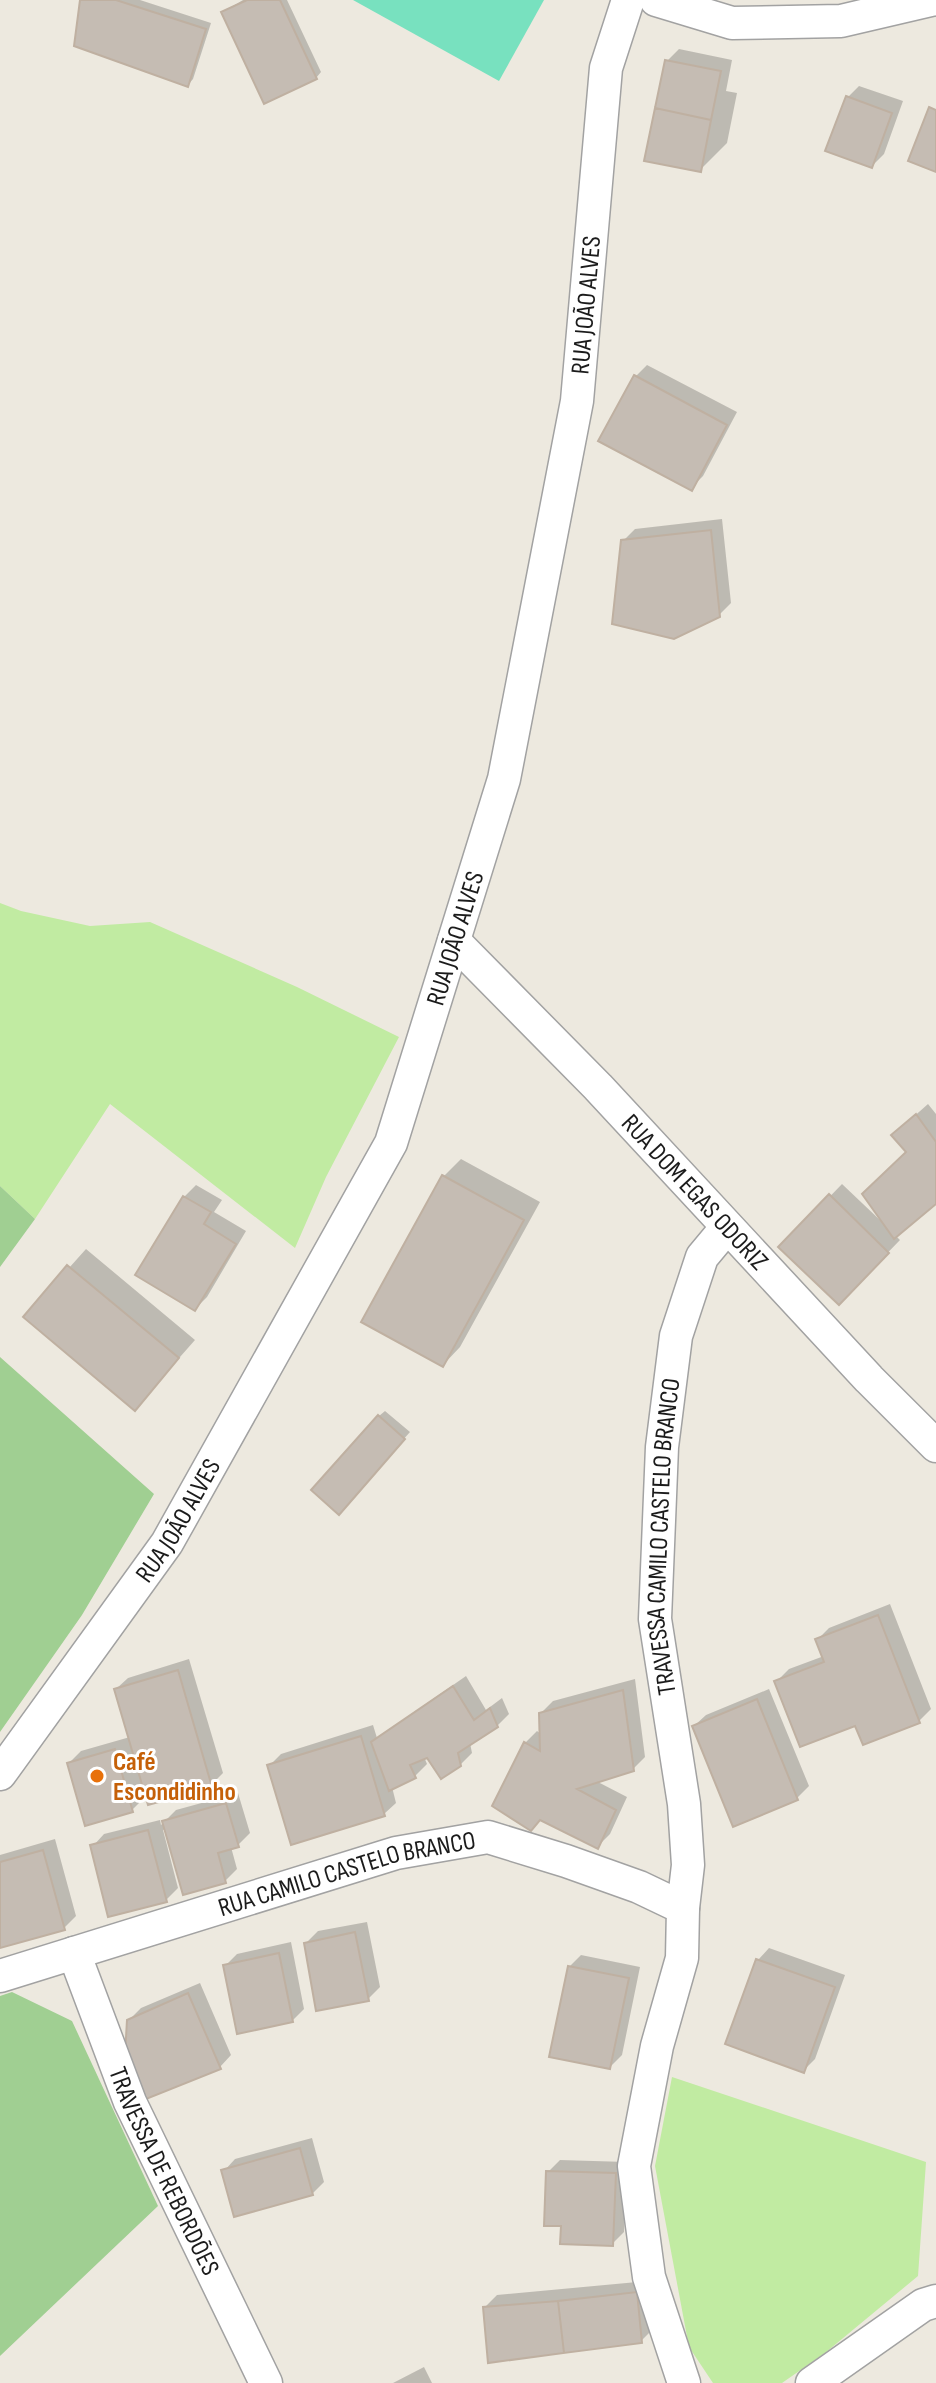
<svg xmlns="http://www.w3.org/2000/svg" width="936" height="2383" font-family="'Sofia Sans Condensed',sans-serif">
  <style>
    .grass { fill: #c1eba2 }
    .forest { fill: #a0cf92 }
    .pitch { fill: #78e1bf }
    .shadow { fill: #0003 }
    .building { fill: #c5bcb3; stroke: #bfb0a1; stroke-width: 2 }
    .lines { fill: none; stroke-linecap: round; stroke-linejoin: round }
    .street-casing { stroke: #a2a2a2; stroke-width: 35 }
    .street { stroke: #fff; stroke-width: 32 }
    .food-dot { fill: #e8710a; stroke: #fff; stroke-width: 3 }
    .labels { text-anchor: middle; stroke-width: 6; stroke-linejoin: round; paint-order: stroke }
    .street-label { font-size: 26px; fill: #1b1b1b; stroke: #fff }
    .food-label { font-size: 26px; font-weight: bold; fill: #c56008; stroke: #fff; text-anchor: start }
  </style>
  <rect width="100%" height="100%" fill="#ede9df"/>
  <!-- grass -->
  <path class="grass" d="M0 903 21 911 90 926 150 922 297 987 399 1037 326 1177 295 1248 110 1104 35 1219 0 1186Z
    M672 2077 926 2162 918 2276 825 2353 782 2383H713L689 2347 655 2166Z"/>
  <!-- forest -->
  <path class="forest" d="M0 1186 35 1219 0 1267Z
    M0 1357 154 1494 82 1615 0 1732Z
    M12 1992 72 2021 158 2206 0 2356V1996Z"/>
  <!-- pitch -->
  <path class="pitch" d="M353 0H544L499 81Z"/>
  <!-- shadow -->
  <path class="shadow" d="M82 0H140L211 23 193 79 188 85Z
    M243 0H287L321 72 316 78 223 12Z
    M679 49 732 60 726 91 737 93 727 143 700 170 667 61Z
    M859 86 903 101 884 154 872 166 847 98Z
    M647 365 737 412 703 476 691 488 636 376Z
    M722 519 731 603 719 615 623 541 635 529Z
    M928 1104 936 1114V1202L895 1235 900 1240 839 1303 781 1247 842 1184 882 1222 884 1221 908 1152 893 1135Z
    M461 1159 540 1202 460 1347 443 1365 444 1176Z
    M196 1185 222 1200 214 1212 246 1231 207 1297 195 1309 184 1197Z
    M86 1249 195 1340 135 1408 26 1316Z
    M385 1411 410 1432 344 1506 379 1416Z
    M890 1604 931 1709 919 1721 856 1723 777 1681 789 1669 824 1656 818 1639 829 1628Z
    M189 1659 223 1773 211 1785 147 1795 132 1810 69 1763 81 1751 130 1737 116 1689 128 1678Z
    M466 1676 486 1710 502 1698 509 1714 497 1726 470 1743 472 1753 460 1765 428 1755 424 1757 427 1764 415 1776 392 1787 396 1803 384 1814 269 1766 281 1754 373 1725 377 1738Z
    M635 1679 645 1757 633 1769 596 1781 627 1797 610 1834 598 1846 525 1743 537 1731 541 1734V1713L553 1701Z
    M769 1689 809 1786 797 1798 694 1726 706 1715Z
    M238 1793 250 1833 238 1845 231 1847 237 1869 225 1881 166 1829 163 1830 178 1888 166 1900 93 1846 104 1834 160 1820 161 1825 176 1810Z
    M55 1839 76 1916 64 1928 0 1946V1855Z
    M367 1922 380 1987 368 1999 306 1943 318 1931Z
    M291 1942 304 2009 292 2021 225 1966 237 1954Z
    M769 1948 845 1975 815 2059 803 2071 758 1960Z
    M581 1955 640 1967 622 2055 610 2067 569 1967Z
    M200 1983 231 2055 220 2067 129 2020 141 2008Z
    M312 2138 324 2182 312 2194 224 2171 235 2159Z
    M560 2160 627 2162 624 2232 612 2244 563 2224 548 2172Z
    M648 2281 653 2329 641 2341 485 2307 497 2295Z
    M424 2367 432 2383H393Z"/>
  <!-- building -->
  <path class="building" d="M80 0H116L206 29 188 87 74 46Z
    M247 0H280L317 79 264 104 221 12Z
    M665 60 721 71 711 120 655 108Z
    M846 96 892 113 872 168 825 151Z
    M929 107 936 110V172L908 161Z
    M655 108 711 120 701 172 644 161Z
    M634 375 727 425 692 491 598 441Z
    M711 530 720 617 674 639 612 624 621 540Z
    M916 1114 936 1142V1204L894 1239 862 1194 906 1152 891 1135Z
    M442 1175 524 1220 443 1367 361 1322Z
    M829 1194 889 1253 839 1305 778 1247Z
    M183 1196 211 1212 204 1224 236 1244 195 1311 135 1275Z
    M67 1265 179 1358 135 1411 23 1317Z
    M378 1415 405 1439 339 1515 311 1490Z
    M878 1615 920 1723 863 1745 855 1726 800 1747 774 1681 824 1662 815 1639Z
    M178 1670 212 1787 148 1805 114 1689Z
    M453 1686 474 1720 490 1708 498 1727 458 1753 461 1766 441 1779 427 1758 410 1765 416 1778 389 1791 371 1742Z
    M623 1690 634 1771 577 1789 616 1810 598 1849 540 1820 531 1831 492 1806 524 1742 540 1751 539 1713Z
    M757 1699 798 1800 733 1827 692 1726Z
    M361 1736 385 1816 291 1845 267 1765Z
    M115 1749 133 1812 85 1826 67 1763Z
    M226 1803 239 1847 218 1853 226 1883 183 1895 162 1821Z
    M148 1830 167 1902 108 1917 90 1845Z
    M43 1850 65 1930 0 1948V1862Z
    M355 1932 369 2001 316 2011 304 1943Z
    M279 1953 293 2022 237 2034 223 1965Z
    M756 1959 835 1987 804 2073 725 2044Z
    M568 1966 629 1978 610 2069 549 2057Z
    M188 1993 221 2069 146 2099 125 2055 127 2020Z
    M300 2148 313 2195 234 2217 221 2170Z
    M546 2171 616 2173 613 2246 560 2244 561 2226H544Z
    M637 2292 642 2343 564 2353 558 2301Z
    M558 2301 564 2353 488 2363 483 2307Z"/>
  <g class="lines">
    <defs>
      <g id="street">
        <path d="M656 0 732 23 841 21 931 0"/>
        <path id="s1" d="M454 941 598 1087 869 1379 936 1446"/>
        <path id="s2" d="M0 1774 167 1543 391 1143 504 779 577 401 606 68 628 0"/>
        <path id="s3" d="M683 1908 688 1865 684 1804 655 1619 662 1447 676 1336 702 1257 727 1227"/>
        <path id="s4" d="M74 1953 130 2102 266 2383"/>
        <path id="s5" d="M0 1976 396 1853 488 1837 566 1861 639 1887 683 1908 682 1958 657 2046 634 2166 649 2277 684 2383"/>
        <path d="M812 2383 923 2305 936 2301"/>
      </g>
    </defs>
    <!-- street casing -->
    <use href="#street" class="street-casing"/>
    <!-- street -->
    <use href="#street" class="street"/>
  </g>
  <!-- markers -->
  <circle class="food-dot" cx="97" cy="1776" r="8"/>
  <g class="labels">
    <!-- street labels -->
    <g class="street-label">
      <text dy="9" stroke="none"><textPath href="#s2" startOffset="1606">RUA JOÃO ALVES</textPath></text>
      <text dy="9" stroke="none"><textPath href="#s2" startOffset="958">RUA JOÃO ALVES</textPath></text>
      <text dy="9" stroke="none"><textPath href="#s1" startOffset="348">RUA DOM EGAS ODORIZ</textPath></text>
      <text dy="9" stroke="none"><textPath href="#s2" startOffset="310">RUA JOÃO ALVES</textPath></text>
      <text dy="9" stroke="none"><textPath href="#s3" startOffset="374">TRAVESSA CAMILO CASTELO BRANCO</textPath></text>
      <text dy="9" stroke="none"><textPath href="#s5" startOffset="362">RUA CAMILO CASTELO BRANCO</textPath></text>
      <text dy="9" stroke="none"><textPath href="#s4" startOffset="236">TRAVESSA DE REBORDÕES</textPath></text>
    </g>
    <!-- food labels -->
    <g class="food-label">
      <text x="113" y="1770">Café<tspan x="113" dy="30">Escondidinho</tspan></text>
    </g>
  </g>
</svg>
